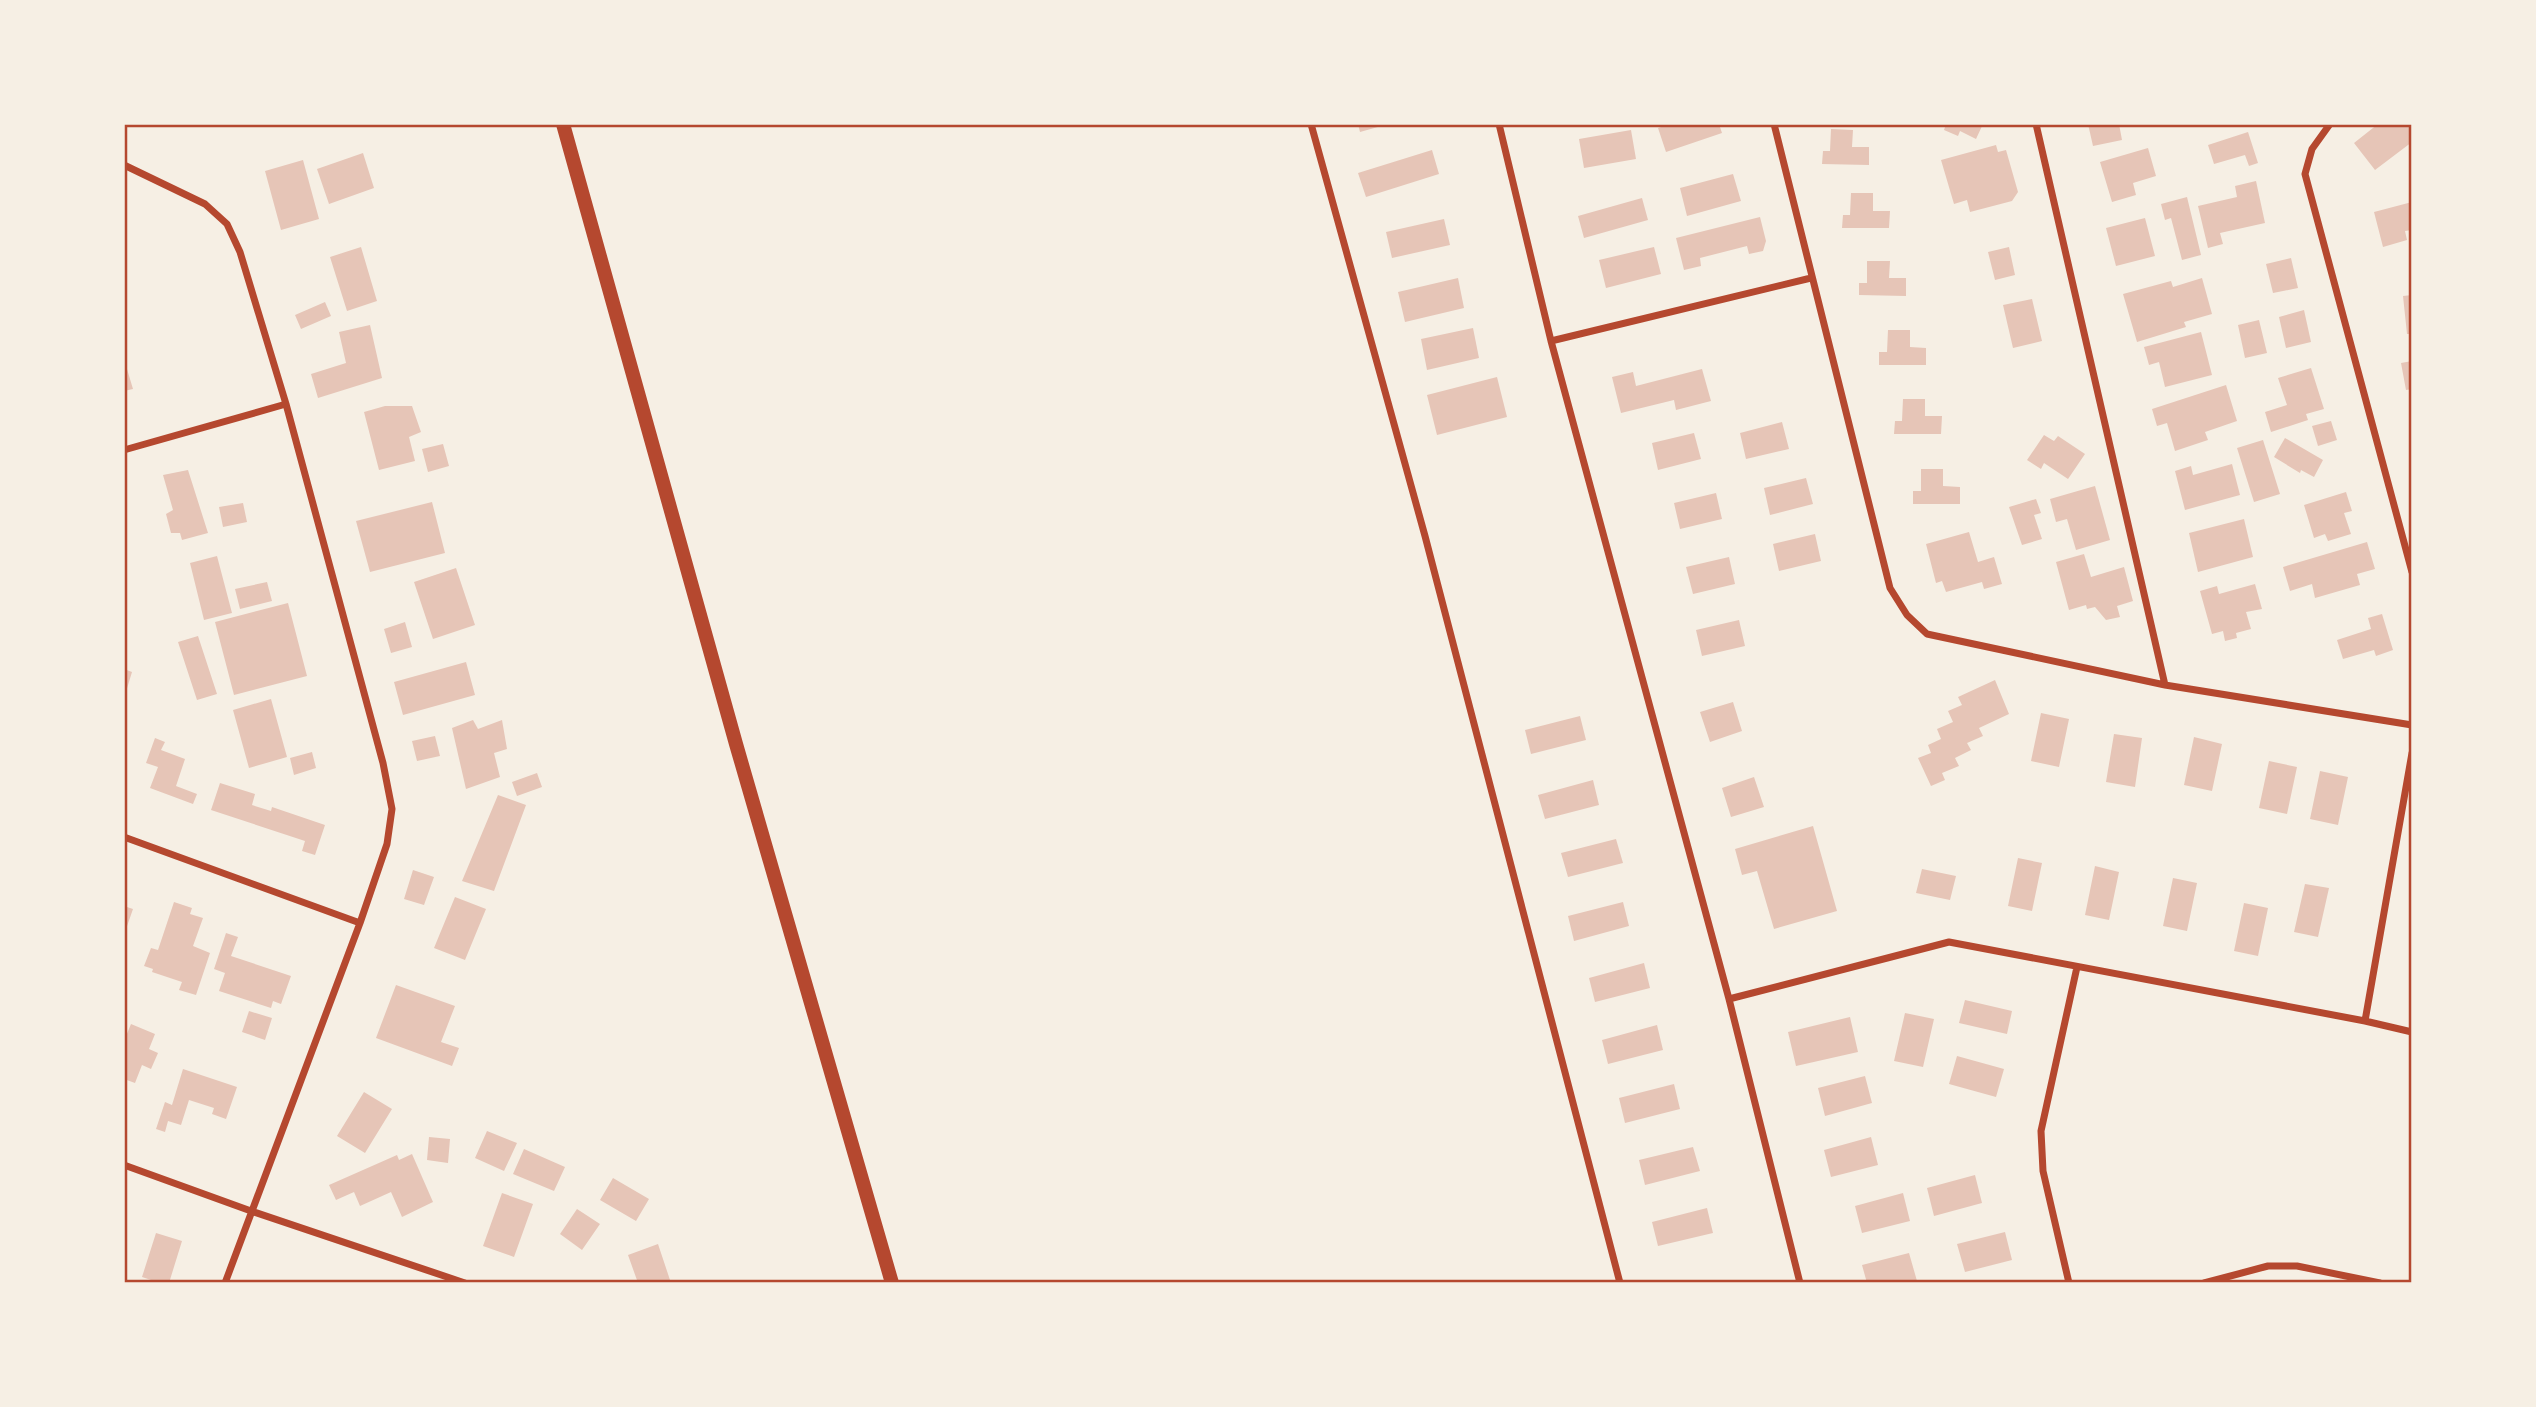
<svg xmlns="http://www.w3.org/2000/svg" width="2536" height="1407" font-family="'Roboto Condensed',sans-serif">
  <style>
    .building { fill: #e6c5b7 }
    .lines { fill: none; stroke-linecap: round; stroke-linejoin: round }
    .minor { stroke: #b5482f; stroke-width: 7 }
    .primary { stroke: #b5482f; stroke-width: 14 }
    .neatline { fill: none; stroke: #b5482f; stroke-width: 2.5 }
  </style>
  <rect width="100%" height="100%" fill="#f6efe4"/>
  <!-- building -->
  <path class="building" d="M1358 124H1385V125L1360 132Z
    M1670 124H1719L1722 133 1666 152 1658 128Z
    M1946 124H1983L1976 139 1960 131 1958 136 1944 130Z
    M2088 124H2119L2122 140 2093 146Z
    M2378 124H2412V142L2375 170 2354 143Z
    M1831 129 1853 130 1852 147H1869V165L1822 164 1823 151H1830Z
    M1631 130 1636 159 1584 168 1579 139Z
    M2248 132 2258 163 2249 166 2245 155 2214 164 2208 145Z
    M1996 145 1998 152 2006 150 2018 192 2012 201 1970 212 1967 200 1954 204 1941 160Z
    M2148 148 2156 176 2133 183 2136 195 2112 202 2100 162Z
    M1432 150 1439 174 1366 197 1358 173Z
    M363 153 374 188 329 204 317 169Z
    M303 160 319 219 281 230 265 171Z
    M1733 174 1741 201 1687 216 1680 188Z
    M2256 181 2265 223 2220 233 2223 244 2208 248 2198 206 2237 197 2235 186Z
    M1851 193H1873V211H1890L1889 228H1842L1843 215H1850Z
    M2187 197 2201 255 2182 260 2171 218 2165 220 2161 204Z
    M1642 198 1648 220 1584 238 1578 216Z
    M2412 202V230L2405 231 2407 240 2383 247 2374 212Z
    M1760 217 1766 241 1763 251 1749 254 1747 246 1700 258 1701 266 1684 270 1676 238Z
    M2145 218 2155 256 2116 266 2106 228Z
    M1444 219 1450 245 1392 258 1386 232Z
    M361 247 377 301 347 311 330 257Z
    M1654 247 1661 274 1606 288 1599 260Z
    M2009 247 2015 275 1995 280 1988 252Z
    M2291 258 2298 288 2273 293 2266 264Z
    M1867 261H1890L1889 278H1906V296L1859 295V283H1867Z
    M1458 278 1464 308 1405 322 1398 292Z
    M2202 278 2212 314 2184 322 2186 327 2137 342 2123 294 2171 281 2173 287Z
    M2412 295V334H2407L2403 296Z
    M2032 299 2042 341 2013 348 2003 305Z
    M325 302 331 316 301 329 295 315Z
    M2304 310 2311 342 2286 348 2279 317Z
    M2259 320 2267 353 2245 358 2238 325Z
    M370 325 382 378 318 398 311 374 346 363 339 332Z
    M1473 328 1479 358 1427 370 1421 339Z
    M1888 330H1910V347L1926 348V365H1879V352H1887Z
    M2201 332 2212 375 2165 387 2159 362 2149 365 2144 347Z
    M124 359 133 389 124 391Z
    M2412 361V389L2406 390 2401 363Z
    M2311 368 2324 409 2306 414 2308 420 2271 432 2265 412 2287 405 2278 378Z
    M1702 369 1711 401 1676 410 1674 400 1621 413 1612 377 1633 372 1636 386Z
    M1497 377 1507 417 1437 435 1427 395Z
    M2226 385 2237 421 2205 432 2208 440 2175 451 2167 423 2157 426 2152 409Z
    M1903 399H1925V416H1942L1941 434H1894L1895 421H1902Z
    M385 406H412L421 432 409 437 415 461 379 470 364 412Z
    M2331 421 2337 440 2318 446 2312 426Z
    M1782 422 1789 449 1746 459 1740 433Z
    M1694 433 1701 459 1658 470 1652 443Z
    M2044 435 2054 441 2058 436 2085 454 2068 479 2044 463 2041 469 2027 460Z
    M2285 438 2323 460 2314 477 2301 470 2300 473 2274 457Z
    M2263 440 2280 494 2254 502 2237 448Z
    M443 444 449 466 428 472 422 449Z
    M2232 464 2240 495 2185 510 2175 471 2191 466 2193 475Z
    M1921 469H1943V486L1960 487V504H1913V491H1921Z
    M188 470 208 533 182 540 180 533H171L166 514 173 510 163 475Z
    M1806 478 1813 504 1770 515 1764 488Z
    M2095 486 2110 540 2076 550 2067 519 2056 522 2050 499Z
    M2346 492 2352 511 2344 513 2351 534 2328 541 2325 534 2314 538 2304 505Z
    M1716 493 1722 519 1680 529 1674 503Z
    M2036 499 2041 513 2034 515 2042 539 2022 545 2009 507Z
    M432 502 445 553 370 572 356 521Z
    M243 503 247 522 223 527 219 507Z
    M2244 519 2253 557 2198 572 2189 533Z
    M1969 532 1978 562 1994 557 2002 584 1984 589 1982 582 1946 592 1942 581 1936 583 1926 544Z
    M1815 534 1821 561 1779 571 1773 544Z
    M2367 542 2375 569 2357 574 2360 585 2315 598 2312 584 2290 591 2283 567Z
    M2084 554 2091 577 2124 567 2133 601 2117 606 2120 617 2106 620 2095 607 2087 609 2086 605 2069 610 2056 562Z
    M217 556 232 613 204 620 190 563Z
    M1729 557 1735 584 1693 594 1686 567Z
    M456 568 475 625 433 639 414 582Z
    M267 582 272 601 240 609 235 589Z
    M2255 584 2262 609 2246 612 2251 629 2236 633 2237 638 2225 641 2223 631 2212 634 2200 591 2217 586 2219 594Z
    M288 603 307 676 234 695 215 622Z
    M2382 614 2393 650 2376 656 2374 650 2343 659 2337 640 2371 629 2368 618Z
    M1739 620 1745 646 1702 656 1696 630Z
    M405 622 412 647 391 653 384 629Z
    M198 636 217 694 197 700 178 642Z
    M466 662 475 695 403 715 394 682Z
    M124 669 132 672 125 695H124Z
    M1995 680 2009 714 1979 728 1983 736 1967 743 1971 750 1955 758 1959 766 1942 773 1945 780 1931 786 1918 758 1931 753 1928 745 1941 739 1937 729 1953 722 1948 711 1962 705 1958 697Z
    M271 699 287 757 249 768 233 710Z
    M1733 702 1742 731 1710 742 1700 712Z
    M2041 713 2069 719 2059 767 2031 761Z
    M1580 716 1586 740 1531 754 1525 730Z
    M473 720 478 729 502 720 507 749 494 753 500 777 466 789 452 728Z
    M2114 734 2142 738 2135 787 2106 782Z
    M435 736 440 756 417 761 412 741Z
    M2194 737 2222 744 2212 791 2184 785Z
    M155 738 165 742 161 750 185 759 176 786 197 794 193 804 150 788 158 767 146 763Z
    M312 752 316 768 294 775 290 758Z
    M2269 761 2297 767 2287 814 2259 808Z
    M2320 771 2348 777 2338 825 2310 819Z
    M537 773 542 787 517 796 512 782Z
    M1754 777 1764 807 1731 817 1722 788Z
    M1593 780 1599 805 1545 819 1538 795Z
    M220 783 255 794 252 805 271 811 272 807 325 825 315 855 302 851 305 841 211 810Z
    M498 795 526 805 494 891 462 881Z
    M1813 826 1837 911 1774 929 1757 871 1742 875 1735 849Z
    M1616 839 1623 863 1568 877 1561 853Z
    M2018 858 2042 863 2032 911 2008 906Z
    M2095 866 2119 872 2109 920 2085 915Z
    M1922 869 1956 876 1950 900 1916 893Z
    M413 870 434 877 424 905 404 899Z
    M2173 878 2197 883 2187 931 2163 926Z
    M2305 884 2329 888 2318 937 2294 932Z
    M455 897 486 909 465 960 434 948Z
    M174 902 192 908 190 914 203 918 193 946 210 953 196 995 179 990 182 982 152 972 153 969 144 966 151 948 158 950Z
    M1623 902 1629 926 1574 941 1568 916Z
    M2244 903 2268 908 2258 956 2234 951Z
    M124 906 133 909 125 932H124Z
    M226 933 238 937 231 956 291 976 281 1004 273 1001 271 1008 219 991 225 973 214 969Z
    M1644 963 1650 988 1595 1002 1589 978Z
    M396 985 455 1006 441 1042 459 1048 452 1066 376 1038Z
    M1965 1000 2012 1011 2007 1034 1959 1023Z
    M249 1011 272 1018 265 1040 242 1032Z
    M1905 1013 1934 1019 1923 1067 1894 1061Z
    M1850 1017 1858 1052 1796 1066 1788 1032Z
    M131 1024 155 1034 149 1049 158 1053 151 1069 142 1065 135 1083 124 1079V1041Z
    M1657 1025 1663 1050 1608 1064 1602 1040Z
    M1957 1056 2004 1069 1996 1097 1949 1084Z
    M183 1069 237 1087 226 1119 212 1114 214 1108 189 1100 181 1125 168 1121 165 1132 156 1129 165 1102 172 1105Z
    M1865 1076 1872 1103 1825 1116 1818 1088Z
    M1674 1084 1680 1109 1625 1123 1619 1098Z
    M364 1092 392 1109 365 1153 337 1136Z
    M487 1131 517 1143 504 1171 475 1158Z
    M429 1137 450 1139 448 1163 427 1160Z
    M1871 1137 1878 1165 1831 1177 1824 1150Z
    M1693 1147 1700 1171 1645 1185 1639 1160Z
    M524 1149 565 1167 554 1191 513 1174Z
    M412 1154 433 1202 402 1217 391 1192 360 1206 354 1192 336 1200 329 1185 397 1155 399 1160Z
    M1975 1175 1982 1203 1934 1216 1927 1188Z
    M613 1178 649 1199 636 1221 600 1200Z
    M502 1193 533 1204 514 1257 483 1246Z
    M1903 1193 1910 1221 1862 1233 1855 1206Z
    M1707 1208 1713 1233 1658 1246 1652 1222Z
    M577 1209 600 1224 582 1250 560 1234Z
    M2005 1232 2012 1260 1965 1272 1957 1244Z
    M156 1233 182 1241 169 1283H160L142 1277Z
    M658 1244 671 1283H638L628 1255Z
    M1909 1253 1917 1281 1908 1283H1867L1862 1265Z"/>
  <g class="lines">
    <!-- minor -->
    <path class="minor" d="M1311 124 1425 536 1620 1283
      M1499 124 1551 341 1729 999 1800 1283
      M1774 124 1890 588 1907 615 1927 634 2165 685 2412 725
      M2036 124 2165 685
      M2330 124 2312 149 2305 174 2412 572
      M124 125V124
      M124 165 205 204 227 224 240 252 286 404 383 763 392 809 387 844 360 923 225 1283
      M1551 341 1811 278
      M124 450 286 404
      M124 837 360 923
      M1729 999 1949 942 2365 1021 2412 1032
      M2365 1021 2412 753
      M124 1165 251 1211 465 1283
      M2069 1283 2043 1171 2041 1131 2077 967
      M2204 1283 2268 1266H2297L2380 1283"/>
    <!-- primary -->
    <path class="primary" d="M563 124 736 744 892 1283"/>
  </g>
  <!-- border -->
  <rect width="2536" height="1407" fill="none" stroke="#f6efe4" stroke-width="252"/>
  <rect x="126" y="126" width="2284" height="1155" class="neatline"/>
</svg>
